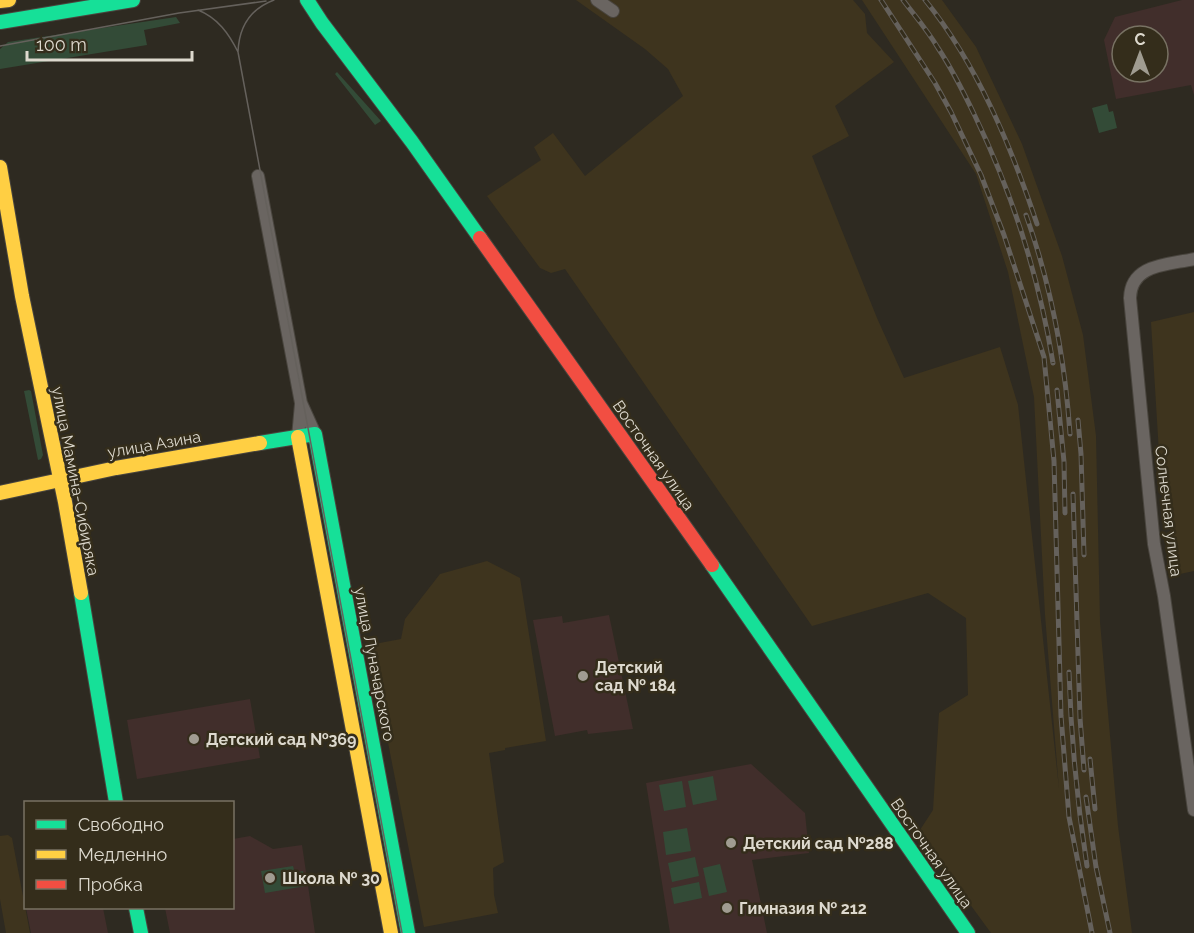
<svg xmlns="http://www.w3.org/2000/svg" width="1194" height="933" font-family="Raleway,sans-serif">
  <style>
    .built { fill: #3e341e }
    .education { fill: #412e2b; fill-rule: evenodd }
    .green { fill: #334b37 }
    .lines { fill: none; stroke-linecap: round; stroke-linejoin: round }
    .street-casing { stroke: #49453e; stroke-width: 14 }
    .fast-casing { stroke: #49453e; stroke-width: 16 }
    .slow-casing { stroke: #49453e; stroke-width: 16 }
    .jam-casing { stroke: #49453e; stroke-width: 16 }
    .street { stroke: #6a6561; stroke-width: 12 }
    .fast { stroke: #16e098; stroke-width: 14 }
    .slow { stroke: #ffcf43; stroke-width: 14 }
    .jam { stroke: #f24e42; stroke-width: 14 }
    .tram { stroke: #65615c; stroke-width: 1.5 }
    .rail-casing { stroke: #65615c; stroke-width: 5 }
    .rail { stroke: #342d1b; stroke-width: 3; stroke-dasharray: 9; stroke-linecap: butt }
    .poi-dot { fill: #a09c91; stroke: #342d1b; stroke-width: 2 }
    .labels { text-anchor: middle; stroke-width: 5; stroke-linejoin: round; paint-order: stroke }
    .street-label { font-size: 16px; fill: #ddd9ce; stroke: #342d1b }
    .poi-label { font-size: 16px; font-weight: bold; fill: #ddd9ce; stroke: #342d1b; text-anchor: start }
  </style>
  <rect width="100%" height="100%" fill="#2e2a21"/>
  <!-- built -->
  <path class="built" d="M576 0H853L865 14 867 33 894 62 835 106 849 136 812 156 877 318 904 378 1000 347 1018 405 1059 789 1045 615 1034 397 1008 272 976 174 862 0H942L976 47 1022 144 1062 256 1083 335 1096 436 1100 622 1118 826 1132 933H991L918 833 933 810 939 713 968 695 966 618 928 593 812 626 565 269 551 273 540 268 487 196 541 160 534 147 553 133 585 176 683 96 668 69 645 49Z
    M1194 312V571L1180 574 1161 486 1151 322Z
    M487 561 520 578 546 741 505 748V750L489 753 504 862 493 868 494 895 498 913 424 927 369 645 401 639 405 619 440 574Z
    M8 835 12 838 30 933H6L0 899V836Z"/>
  <!-- education -->
  <path class="education" d="M1182 0H1194V95L1191 85 1116 99 1104 40 1115 17ZM1122 36H1158V72H1122Z
    M609 615 633 729 588 734 587 730 555 736 533 620 562 616 563 623Z
    M250 699 260 758 137 779 127 720Z
    M751 764 805 813 809 853 752 860 767 933H670L646 783Z
    M250 836 273 849 302 845 315 933H170L165 908H232L233 839Z
    M26 908H103L108 933H31Z"/>
  <!-- green -->
  <path class="green" d="M176 17 180 23 144 30 147 45 0 69V49L8 42Z
    M337 72 381 121 375 125 335 74Z
    M1107 104 1109 112 1113 111 1117 128 1099 133 1092 108Z
    M29 390 31 391 43 455 41 459 38 460 24 391Z
    M713 776 717 800 693 805 688 781Z
    M682 781 686 807 664 811 659 785Z
    M687 828 691 851 666 855 663 832Z
    M695 857 699 876 672 882 668 863Z
    M720 864 727 892 709 896 703 868Z
    M293 866 295 873 303 871 306 886 265 893 261 871Z
    M699 882 702 898 674 904 671 888Z"/>
  <g class="lines">
    <defs>
      <path id="street" d="M597 0 613 11
        M258 176 301 403 315 434
        M1194 259C1167 265 1131 264 1130 298L1154 544 1164 596 1194 810
        M298 437 301 404"/>
      <path id="fast" d="M307 0 322 23 412 142 480 238
        M0 22 133 0
        M260 443 315 434 408 933
        M712 565 968 933
        M81 593 116 802
        M136 908 141 933"/>
      <path id="slow" d="M0 1 9 0
        M0 167 22 296 65 502 81 593
        M298 437 391 933
        M0 493 116 468 260 443"/>
      <path id="jam" d="M480 238 712 565"/>
    </defs>
    <!-- street casing -->
    <use href="#street" class="street-casing"/>
    <!-- fast casing -->
    <use href="#fast" class="fast-casing"/>
    <!-- slow casing -->
    <use href="#slow" class="slow-casing"/>
    <!-- jam casing -->
    <use href="#jam" class="jam-casing"/>
    <!-- street -->
    <use href="#street" class="street"/>
    <!-- fast -->
    <use href="#fast" class="fast"/>
    <!-- slow -->
    <use href="#slow" class="slow"/>
    <!-- jam -->
    <use href="#jam" class="jam"/>
    <!-- tram -->
    <path class="tram" d="M274 0C250 9 239 27 238 52L402 933
      M198 10C218 18 229 34 238 52
      M0 46 179 13 266 1"/>
    <defs>
      <path id="rail" d="M881 0 935 83 951 112 981 175 1004 235 1044 357 1054 461 1061 716 1069 817 1092 933
        M903 0C915 16 928 31 938 48 952 69 964 93 975 116 1013 195 1039 277 1053 363
        M925 0C977 64 1011 146 1037 224
        M1026 215C1051 285 1065 360 1070 434
        M1057 390 1064 462 1065 513
        M1078 420 1081 454 1084 555
        M1073 494 1080 718 1084 770
        M1069 672C1071 737 1077 801 1087 866
        M1090 759 1095 809
        M1086 797 1096 867 1110 933"/>
    </defs>
    <!-- rail casing -->
    <use href="#rail" class="rail-casing"/>
    <!-- rail -->
    <use href="#rail" class="rail"/>
  </g>
  <!-- markers -->
  <g class="poi-dot">
    <circle cx="583" cy="676" r="6"/>
    <circle cx="194" cy="739" r="6"/>
    <circle cx="731" cy="843" r="6"/>
    <circle cx="270" cy="878" r="6"/>
    <circle cx="727" cy="908" r="6"/>
  </g>
  <g class="labels">
    <!-- street labels -->
    <g class="street-label">
      <text transform="translate(154 444) rotate(-10)" y="6">улица Азина</text>
      <text transform="translate(654 455) rotate(55)" y="6">Восточная улица</text>
      <text transform="translate(76 481) rotate(79)" y="6">улица Мамина-Сибиряка</text>
      <text transform="translate(1169 511) rotate(83)" y="6">Солнечная улица</text>
      <text transform="translate(375 664) rotate(79)" y="6">улица Луначарского</text>
      <text transform="translate(932 853) rotate(55)" y="6">Восточная улица</text>
    </g>
    <!-- poi labels -->
    <g class="poi-label">
      <text x="595" y="673">Детский<tspan x="595" dy="18">сад № 184</tspan></text>
      <text x="206" y="745">Детский сад №369</text>
      <text x="743" y="849">Детский сад №288</text>
      <text x="282" y="884">Школа № 30</text>
      <text x="739" y="914">Гимназия № 212</text>
    </g>
  </g>
  <!-- legend -->
  <rect x="24" y="801" width="210" height="108" fill="#342d1b" stroke="#787263" stroke-width="1.5"/>
  <rect x="36" y="820" width="30" height="9" fill="#16e098" stroke="#787263" stroke-width="1.5"/>
  <text x="78" y="831" font-size="18" fill="#ddd9ce">Свободно</text>
  <rect x="36" y="850" width="30" height="9" fill="#ffcf43" stroke="#787263" stroke-width="1.5"/>
  <text x="78" y="861" font-size="18" fill="#ddd9ce">Медленно</text>
  <rect x="36" y="880" width="30" height="9" fill="#f24e42" stroke="#787263" stroke-width="1.5"/>
  <text x="78" y="891" font-size="18" fill="#ddd9ce">Пробка</text>
  <!-- north arrow -->
  <g transform="translate(1140 54)"><circle r="28" fill="#342d1b" stroke="#787263" stroke-width="1.5"/>
  <path d="M0-4.5L10 22L0 15L-10 22Z" fill="#a09c91"/>
  <text y="-9" font-size="16" font-weight="bold" text-anchor="middle" fill="#ddd9ce">С</text>
  </g>
  <!-- scale -->
  <path d="M27 51v9h165v-9" fill="none" stroke="#ddd9ce" stroke-width="3"/>
  <text x="36" y="51" font-size="18" fill="#ddd9ce" stroke="#342d1b" stroke-width="4.5" paint-order="stroke">100 m</text>
</svg>
